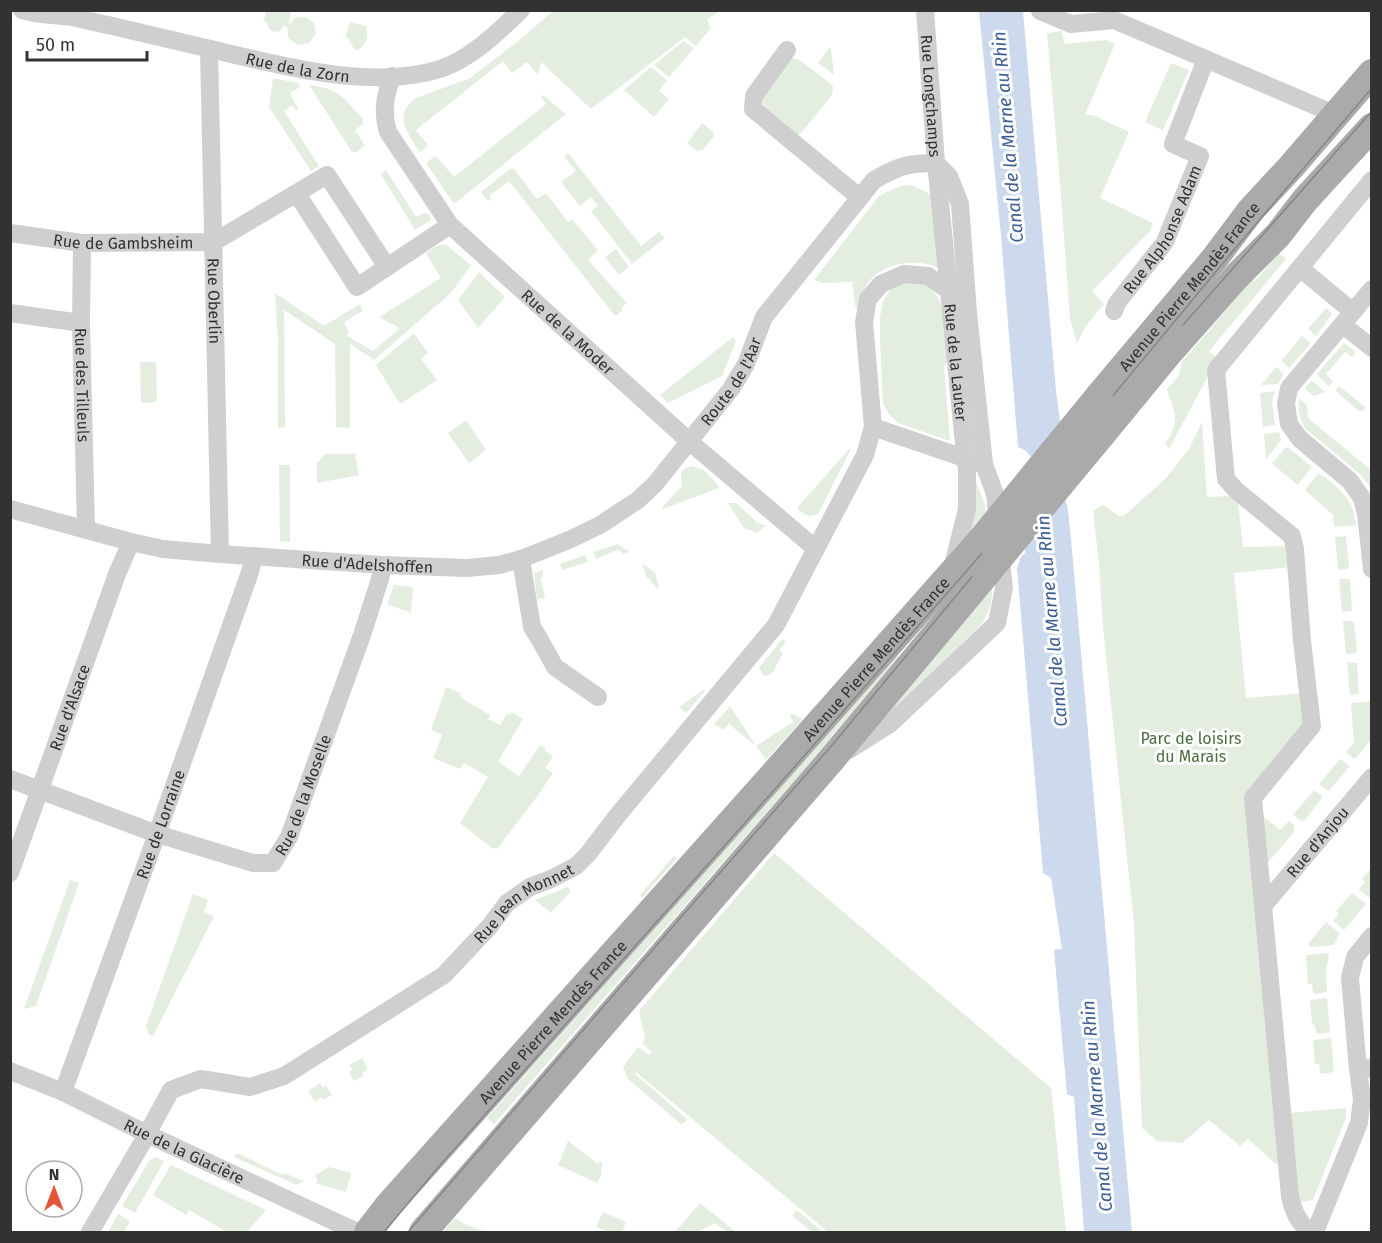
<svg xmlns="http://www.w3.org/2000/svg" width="1382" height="1243" font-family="'Fira Sans',sans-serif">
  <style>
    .green { fill: #e4eee0 }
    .water { fill: #cdd9ed }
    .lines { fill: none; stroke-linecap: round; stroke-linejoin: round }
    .minor { stroke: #cfcfcf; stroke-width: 18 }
    .primary { stroke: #aaa; stroke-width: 28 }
    .tram { stroke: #878787; stroke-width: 1.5 }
    .minor-bridge { stroke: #cfcfcf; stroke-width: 18 }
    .primary-bridge { stroke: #aaa; stroke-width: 28 }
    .labels { text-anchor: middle; stroke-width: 6; stroke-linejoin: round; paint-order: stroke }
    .street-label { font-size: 16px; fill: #323232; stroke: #fff }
    .park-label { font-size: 16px; fill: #496e3e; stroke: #fff }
    .water-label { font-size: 18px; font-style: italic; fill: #3f5f94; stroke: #fff }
  </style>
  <rect width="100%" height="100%" fill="#fff"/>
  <!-- green -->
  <path class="green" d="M266 11H291L288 26 294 18 305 17 314 23 316 34 309 43 298 45 288 38 287 27 284 26 279 32C272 32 267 30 267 22L264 21Z
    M553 11H719L707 20 711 28 696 46 685 37 591 109 541 62 538 75 527 62 512 73 503 61 416 130 428 145 420 153C408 133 392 116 416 98L470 78 517 42Z
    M350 22 366 26C369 36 367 44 358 50L354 49 346 35Z
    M1062 31 1064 44 1106 40 1115 44 1085 115H1093L1129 132 1100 198 1153 223 1150 231 1092 291 1104 304 1085 327 1077 343 1070 319 1060 183 1047 33Z
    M683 41 694 48 669 77 654 65Z
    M830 47 831 49 834 75 818 63Z
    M792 58 800 60 831 84 833 87 832 95 802 132 798 135 764 107 763 96 789 60Z
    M1171 63 1189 70 1163 130 1145 122Z
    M651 67 667 80 659 91 669 99 654 117 624 90Z
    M273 78 298 83 300 87 290 93 298 109 296 111 292 105 284 111 319 166 311 171 269 107Z
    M309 85C340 89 342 96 362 118L363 124 355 130 365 146 357 152H352Z
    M543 95 566 114 454 204 426 163 435 156 437 158H438L454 177 546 104 541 97Z
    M702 123 713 132 714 136 703 150 697 151 687 143Z
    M568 153 641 246 659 232 665 238 632 264 591 211 598 206 591 197 580 206 561 182 576 171 564 157Z
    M510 169H514L537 199 546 193 568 222 572 219 598 250 588 260 627 303 621 308 623 310 615 316 509 181 489 196 491 199 488 201 481 192Z
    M386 170 416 217C421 215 425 211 430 215L431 220 415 230 381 174Z
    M911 185 928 193 933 200 939 268C919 259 890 261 873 277 864 286 860 298 856 310L852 282 822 283 814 280 879 196 900 186Z
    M444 244 448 246 471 265 451 293 374 360 350 344V428L336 427 335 344 284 310 285 427 278 428V340L275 293 324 326 360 304 363 311 344 322 349 333 346 335 373 351 400 328 380 318 381 316 441 278 426 253 437 246Z
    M616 249 629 267 619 275 605 257Z
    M1279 253 1286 259 1209 351 1217 359 1169 449 1165 443C1173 434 1177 421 1174 409 1172 402 1168 396 1167 389 1174 382 1182 374 1181 363L1252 280 1255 281Z
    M479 272 505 297 478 328 458 300Z
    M903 282C908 282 913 281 918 282 950 291 946 335 948 361L944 367 950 441 898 423 889 414 883 404 880 342V317L883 301 891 289Z
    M1326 308 1331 312 1332 314 1316 336 1308 329Z
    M414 333 428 353 421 359 437 380 400 404 376 365Z
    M1302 336 1311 343 1289 368 1281 361Z
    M733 337 736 341 722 376 668 403 660 395Z
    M1344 343 1356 352 1352 357 1345 352 1326 374 1333 382 1329 386 1318 376 1317 374Z
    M140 362H156L157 402 141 403Z
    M1276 367 1284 374 1278 384 1261 385Z
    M1311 381 1314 382 1325 392 1314 396 1305 389Z
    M1339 386 1366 408 1363 411H1359L1337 392 1336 389Z
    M1275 391 1272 401 1275 425 1263 427 1260 393Z
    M1299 398 1307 405 1308 418 1371 470V488L1361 475 1306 429C1299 419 1298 410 1299 398Z
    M466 420 486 450 469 463 448 433Z
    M1202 422 1207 497 1227 496 1234 497 1238 502 1243 547 1289 546 1291 567 1234 573 1246 698 1303 693 1306 724 1247 795 1282 1164H1276L1248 1139 1240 1146 1209 1120 1182 1143 1157 1141 1142 1128 1134 925 1103 628 1099 563 1094 521V510L1103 505 1119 516 1125 515 1166 478 1189 449Z
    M1279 432 1281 440 1266 459 1264 434Z
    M1286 447 1289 448 1312 467 1298 485 1272 464Z
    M849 449H851L818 514C808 518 805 515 797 508Z
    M325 454H355L359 475 317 483V463Z
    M279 465H290V542L280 541Z
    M693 466 704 470 718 485 719 488 663 509 662 507 682 486C681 474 678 469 693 466Z
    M1318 474C1330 478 1345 494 1351 505 1354 511 1355 518 1356 525L1334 527 1333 515 1305 490Z
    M976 482 985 504 986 515 968 535Z
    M728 503H736L758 523 766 526 757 533 744 528Z
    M1345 536 1346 537 1349 566 1348 569 1338 570 1335 537Z
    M618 544 630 552 622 554 621 551 617 550 596 559 593 552Z
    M585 555 588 562 562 570 560 564Z
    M642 563 655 573 659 587 656 588 649 578 647 579Z
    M543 570V576L541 579 545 598 537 599 534 573Z
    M1339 579H1350L1352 611 1342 612Z
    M394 585 413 587 411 613 387 604Z
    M992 585C993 603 990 611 980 626L889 713 886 712Z
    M1343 621H1352L1354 622 1357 651 1356 653 1346 654Z
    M782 639 786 641 779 651 783 653 773 672 767 676 763 675 759 668Z
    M897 655 898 658 801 773 494 1124 487 1118Z
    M1347 662 1357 663 1359 694 1350 695Z
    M446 687 460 693 461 698 490 715 488 719 500 725 507 714 510 715 512 712 523 719 498 762 519 776 540 745 546 749 545 751 553 756 545 768 553 773 536 798 497 849 492 848 460 823 488 777 464 763 460 769 433 758 442 735 431 730Z
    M703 690 705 691 686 713 679 707Z
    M1371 701V740L1356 758 1354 759 1346 752 1354 743 1351 703Z
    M730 706 756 746 793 722 790 716 793 714 803 719 766 760 756 746 729 724 723 730 714 724Z
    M1340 759 1348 765 1349 767 1330 790H1327L1319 784Z
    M1314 790 1322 796V798L1304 821H1301L1293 815Z
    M1258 812 1280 830 1289 821 1294 825V832L1265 866Z
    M774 853 1051 1088 1066 1232H828L636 1072 635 1074 687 1119 682 1125 628 1079 623 1067 638 1047 649 1055 652 1052 642 1043 645 1038 639 1011Z
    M674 856 677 858 642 898 640 895Z
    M1371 868V896L1370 898 1359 890 1360 888 1365 882 1362 879Z
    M70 880 79 883 36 1006 24 1009Z
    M568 887 571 891 551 913 535 900Z
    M1352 893 1366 904 1344 930 1334 922V920L1339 914 1336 911Z
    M193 894 208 900 204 912 214 916 153 1036 149 1035 146 1026Z
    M1326 922 1340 933 1334 945 1311 947 1308 944Z
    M1329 953 1326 973 1327 992 1314 994 1313 992 1312 984H1308L1306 955Z
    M1327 998 1330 1032 1318 1034 1316 1032 1315 1025 1312 1024 1310 1000Z
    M1331 1038 1334 1072 1321 1074 1320 1072 1319 1064H1315L1313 1040Z
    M362 1058 368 1069 362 1073 363 1076 354 1081 349 1072 353 1070 349 1065Z
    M320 1083 323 1088 326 1086 332 1095 323 1100 321 1098 315 1102 308 1091Z
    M1346 1108V1118L1313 1200 1300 1202 1289 1113Z
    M568 1141 598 1164 600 1161 602 1162 601 1175 597 1183 558 1165Z
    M237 1153 283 1175 284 1173 304 1181 297 1185 234 1157Z
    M156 1157 164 1161 135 1213 122 1206 149 1161Z
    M171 1165 266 1210 247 1232H223L224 1230 189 1210 186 1215 153 1195Z
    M329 1167 351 1173 346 1192 315 1183 318 1182 315 1175Z
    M700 1203 736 1232H727L715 1223 697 1232H675Z
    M797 1210 823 1232H812L792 1216Z
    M603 1212 626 1222 622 1232H610L596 1227Z
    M118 1214 130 1221 124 1232H108Z
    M455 1218 464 1224 486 1232H445L446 1228Z"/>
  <!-- water -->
  <path class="water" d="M979 11H1023L1056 391 1061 429 1065 498 1068 510 1072 550 1132 1232H1084L1074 1097 1067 1094 1054 950 1062 949 1051 878 1043 873 1017 568 1021 557 1025 553 1021 508 1034 463C1030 455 1027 450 1018 447L1001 236Z"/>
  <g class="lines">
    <!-- minor -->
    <g class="minor">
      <path id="s1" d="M22 10C39 15 55 15 72 17 84 19 96 23 108 25 145 34 182 42 219 51 285 67 374 90 440 69 471 59 498 32 521 10"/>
      <path id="s2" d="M925 10 936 163 949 291"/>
      <path d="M1040 11 1071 24 1114 20 1337 115"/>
      <path id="s3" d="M209 49 220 554"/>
      <path d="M787 50 754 96 753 109 859 197"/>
      <path id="s4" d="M392 76C385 97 382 111 388 132L450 225 690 442 816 549"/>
      <path d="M936 163 949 176 960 204 968 313 984 464 995 494 998 523"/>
      <path d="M297 194 357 287 450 225"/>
      <path id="s5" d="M10 233 82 243 214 242 327 175 387 267"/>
      <path id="s6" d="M82 243 81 323 86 529"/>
      <path d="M1300 268 1353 312"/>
      <path d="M1372 289 1289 388 1286 404 1289 424 1300 439 1350 481 1362 498 1366 514 1372 569"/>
      <path id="s7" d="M1114 311 1117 303 1165 242 1200 156 1173 144 1206 59"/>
      <path d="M10 313 81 323"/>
      <path d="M1343 325 1372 348"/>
      <path d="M873 427 979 463"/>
      <path id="s8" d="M10 509 131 542 163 549 220 554 383 565 467 568 499 565 521 559 569 540 600 525 638 500 655 484 731 389 746 364 764 317 874 180C899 166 907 163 936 163"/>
      <path d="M521 559 532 627 540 640 555 667 598 697"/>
      <path d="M953 565 967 509"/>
      <path d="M849 750 890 724 997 623 1004 588 1000 553"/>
      <path id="s9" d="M10 779 157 834 253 863H273L289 837 362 635 380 579 383 565"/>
      <path id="s10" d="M10 873 117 574 131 542"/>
      <path id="s11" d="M1263 906 1372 777"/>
      <path d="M1358 1069 1350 978 1355 957 1372 936"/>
      <path id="s12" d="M10 1071 63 1092 147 1134 357 1232"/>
      <path id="s13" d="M63 1092 157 834 250 572 254 556"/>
      <path id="s14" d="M90 1232 141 1145 171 1090 201 1079 250 1087 284 1076 444 975 490 926 507 903 530 887 551 879 576 866 588 854 617 816 776 625 865 455 873 427 864 322 868 299 881 284 904 274 928 276 949 291 963 434"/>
      <path d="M1309 1232C1298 1221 1293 1211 1290 1196L1253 798 1312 726 1302 641 1295 549 1292 536 1237 491 1226 479 1216 370 1372 180"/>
      <path d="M1315 1232 1359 1123 1362 1099 1358 1069 1372 1068"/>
    </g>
    <!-- primary -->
    <g class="primary">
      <path id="s15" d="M1099 396 1215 258 1251 210 1291 167 1372 73"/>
      <path d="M1102 434 1167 355 1236 277 1278 235 1305 200 1372 127"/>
      <path id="s16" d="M368 1232 388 1206 773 775 982 539"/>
      <path d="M423 1232 831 760 986 574"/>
    </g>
    <!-- tram -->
    <path class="tram" d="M1183 325 1372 111
      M384 1232 441 1164 776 788 984 551 1233 251 1372 88
      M408 1232 682 916 833 744 975 573"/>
    <!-- minor-bridge -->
    <path class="minor-bridge" d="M963 434 967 471V509"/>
    <!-- primary-bridge -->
    <path class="primary-bridge" d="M982 539 1099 396
      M986 574 1102 434"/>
  </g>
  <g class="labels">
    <!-- street labels -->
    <g class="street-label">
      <text dy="6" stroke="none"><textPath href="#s1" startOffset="282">Rue de la Zorn</textPath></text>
      <text dy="6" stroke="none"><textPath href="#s2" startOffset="86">Rue Longchamps</textPath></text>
      <text dy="6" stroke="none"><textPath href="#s7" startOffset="96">Rue Alphonse Adam</textPath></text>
      <text dy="6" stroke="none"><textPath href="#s5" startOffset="114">Rue de Gambsheim</textPath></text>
      <text dy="6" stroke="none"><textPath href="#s15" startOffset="142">Avenue Pierre Mendès France</textPath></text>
      <text dy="6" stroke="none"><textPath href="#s3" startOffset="252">Rue Oberlin</textPath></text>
      <text dy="6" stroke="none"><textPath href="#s4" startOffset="328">Rue de la Moder</textPath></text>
      <text dy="6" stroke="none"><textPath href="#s14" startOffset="1474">Rue de la Lauter</textPath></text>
      <text dy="6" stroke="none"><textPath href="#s8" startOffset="801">Route de l'Aar</textPath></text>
      <text dy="6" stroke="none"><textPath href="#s6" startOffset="142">Rue des Tilleuls</textPath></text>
      <text dy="6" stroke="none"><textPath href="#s8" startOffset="363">Rue d'Adelshoffen</textPath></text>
      <text dy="6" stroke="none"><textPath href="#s16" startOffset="766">Avenue Pierre Mendès France</textPath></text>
      <text dy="6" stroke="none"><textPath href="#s10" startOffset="176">Rue d'Alsace</textPath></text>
      <text dy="6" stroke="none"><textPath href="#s9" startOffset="352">Rue de la Moselle</textPath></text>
      <text dy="6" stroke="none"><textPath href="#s13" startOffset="285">Rue de Lorraine</textPath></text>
      <text dy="6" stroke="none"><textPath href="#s11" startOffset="84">Rue d'Anjou</textPath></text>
      <text dy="6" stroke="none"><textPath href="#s14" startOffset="579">Rue Jean Monnet</textPath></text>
      <text dy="6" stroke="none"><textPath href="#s16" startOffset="280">Avenue Pierre Mendès France</textPath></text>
      <text dy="6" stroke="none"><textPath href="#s12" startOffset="192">Rue de la Glacière</textPath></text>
    </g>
    <!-- park labels -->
    <g class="park-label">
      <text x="1191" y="744">Parc de loisirs<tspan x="1191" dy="18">du Marais</tspan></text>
    </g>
    <!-- water labels -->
    <g class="water-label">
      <text transform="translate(1008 137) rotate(-95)" y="6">Canal de la Marne au Rhin</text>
      <text transform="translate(1052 621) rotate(-95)" y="6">Canal de la Marne au Rhin</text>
      <text transform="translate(1097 1106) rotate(-95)" y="6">Canal de la Marne au Rhin</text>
    </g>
  </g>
  <!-- border -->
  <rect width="1382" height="1243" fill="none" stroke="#323232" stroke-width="24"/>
  <!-- north arrow -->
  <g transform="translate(54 1189)"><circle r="28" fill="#ffffff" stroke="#adadad" stroke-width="1.5"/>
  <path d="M0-4.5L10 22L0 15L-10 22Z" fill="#e45438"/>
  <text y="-9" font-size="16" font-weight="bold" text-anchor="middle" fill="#323232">N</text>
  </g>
  <!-- scale -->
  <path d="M27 51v9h120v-9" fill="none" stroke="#323232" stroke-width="3"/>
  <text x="36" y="51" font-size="18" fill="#323232" stroke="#ffffff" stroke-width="4.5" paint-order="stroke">50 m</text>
</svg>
